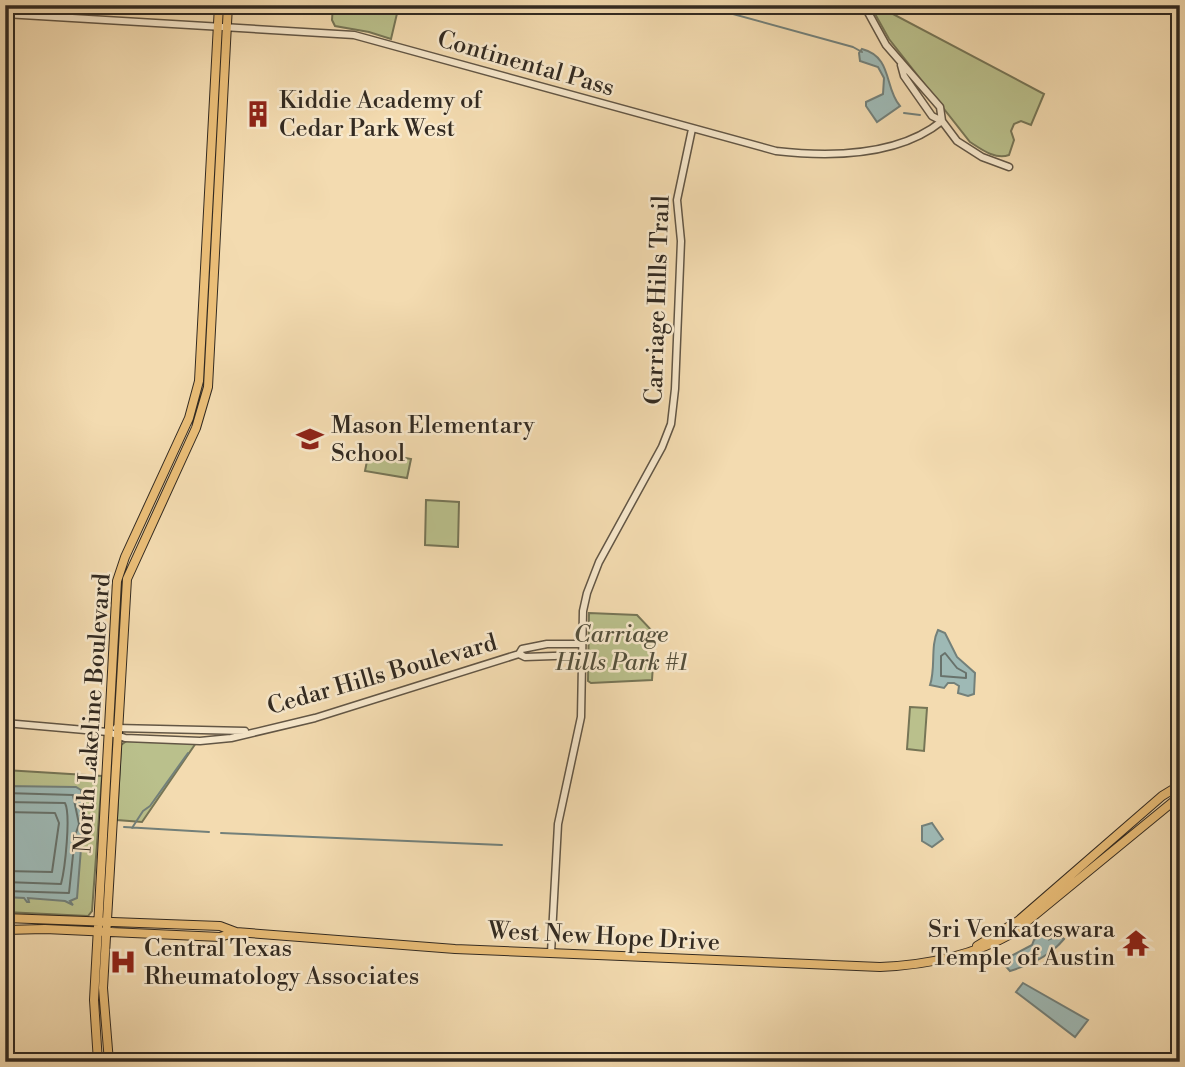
<svg xmlns="http://www.w3.org/2000/svg" width="1185" height="1067" font-family="'Libre Bodoni',serif">
  <style>
    .green { fill: #bac08c; stroke: #767556; stroke-width: 2 }
    .water { fill: #9eb9b5; stroke: #73807a; stroke-width: 2 }
    .lines { fill: none; stroke-linecap: round; stroke-linejoin: round }
    .shore { stroke: #68726b; stroke-width: 2 }
    .stream { stroke: #73807a; stroke-width: 2 }
    .minor-casing { stroke: #625645; stroke-width: 9 }
    .major-casing { stroke: #322a21; stroke-width: 10 }
    .minor { stroke: #f7e8cc; stroke-width: 6 }
    .major { stroke: #eabe78; stroke-width: 8 }
    .labels { text-anchor: middle; stroke-width: 5; stroke-linejoin: round; paint-order: stroke }
    .street-label { font-size: 24px; fill: #322a21; stroke: #f7e8cc }
    .poi-label { font-size: 24px; fill: #322a21; stroke: #f7e8cc; text-anchor: start }
    .park-label { font-size: 24px; font-style: italic; fill: #54503c; stroke: #f7e8cc }
  </style>
  <rect width="100%" height="100%" fill="#f3dbb0"/>
  <filter id="stains"><feTurbulence type="fractalNoise" baseFrequency=".00286" numOctaves="4"/><feColorMatrix values="0 0 0 0 .2 0 0 0 0 .09 0 0 0 0 .02 0 0 0 .5 -.17"/></filter>
  <radialGradient id="worn" r=".72"><stop offset=".6" stop-color="#630" stop-opacity="0"/><stop offset="1" stop-color="#630" stop-opacity=".3"/></radialGradient>
  <!-- green -->
  <path class="green" d="M333 5H399L391 39 369 32 335 26 332 20Z
    M870 5H876L1044 94 1031 125 1021 121 1014 124 1011 131 1014 140 1009 155C995 160 981 149 970 142L889 39Z
    M369 451 411 459 407 478 365 471Z
    M426 500 459 502 458 547 425 545Z
    M589 613 637 615 655 634 652 680 591 683 588 681Z
    M910 707 927 708 924 751 907 749Z
    M128 740 196 743 142 822 117 820 121 745Z
    M5 770 102 776 92 911 88 916 5 912Z"/>
  <!-- water -->
  <path class="water" d="M862 49C893 57 884 88 900 106L877 122 866 106V102L883 94 884 78 878 67 860 61 859 53Z
    M938 630 945 633 957 657 975 673 974 694 968 696 958 693 959 686 954 683H948L944 688 930 685C936 668 930 646 938 630Z
    M5 786 76 787 81 790 85 820 89 823V827L84 829 82 836 77 898 70 901 73 905 65 901 28 898 29 902H27L24 898 5 897Z
    M932 823 943 839 932 847 922 841V826Z
    M1051 930 1053 933 1050 939 1059 935 1064 939C1050 956 1032 964 1010 971L1002 962 1005 959 1032 945 1034 940Z
    M1023 983 1088 1020 1075 1037 1016 992Z"/>
  <g class="lines">
    <!-- shore -->
    <path class="shore" d="M945 653 957 668 966 673V678L941 676V656Z
      M5 793 73 795 79 824 75 836 69 893 5 891
      M5 802 65 803C71 815 65 869 61 884L5 882
      M5 812 55 813 59 823 52 872 5 871"/>
    <!-- stream -->
    <path class="stream" d="M700 5 853 47 862 52
      M904 113 920 115
      M124 827 209 832
      M132 828 143 811 150 806 188 753
      M221 833 502 845"/>
    <defs>
      <path id="minor" d="M864 5 886 45 940 107 942 121
        M5 14 354 35 776 151C830 157 898 157 942 121
        M901 65 904 76 932 116 942 121 957 141 982 157 1009 167
        M519 654 522 649 547 644H582
        M5 723 108 732 125 738 200 741 231 738 315 718 519 654 525 657 582 655
        M116 728 245 731
        M551 953 558 824 581 717 583 611 587 593 599 562 662 447 671 424 675 389 681 241 677 200 692 129"/>
      <path id="major" d="M5 918 220 926 236 932 455 949 880 967C927 965 972 956 1013 933L1180 796
        M5 930 45 929 220 937 236 932
        M977 946 1018 921 1162 796 1180 785
        M98 1062 94 1000 117 581 125 557 189 418 199 381 219 5
        M109 1062 103 988 127 579 196 428 208 387 228 5"/>
    </defs>
    <!-- minor casing -->
    <use href="#minor" class="minor-casing"/>
    <!-- major casing -->
    <use href="#major" class="major-casing"/>
    <!-- minor -->
    <use href="#minor" class="minor"/>
    <!-- major -->
    <use href="#major" class="major"/>
  </g>
  <!-- icons -->
  <defs>
    <symbol id="building-bare" viewBox="-9 -9 18 18"><path d="M-4-6H4V6H1V3H-1V6H-4ZM-2.5-4.3h1.7v1.8h-1.7ZM.8-4.3h1.7v1.8H.8ZM-2.5-1h1.7V.8h-1.7ZM.8-1h1.7V.8H.8Z" fill="#8f2418" stroke="#f7e8cc" stroke-width="2.5" paint-order="stroke"/></symbol>
    <symbol id="school-bare" viewBox="-9 -9 18 18"><path d="M0-5L7-2L0 1L-7-2ZM-4 1L0 2.5L4 1V4Q0 6-4 4Z" fill="#8f2418" stroke="#f7e8cc" stroke-width="2.5" paint-order="stroke"/></symbol>
    <symbol id="temple-bare" viewBox="-9 -9 18 18"><path d="M0-6L5-2H3V0L6.5 2.5H4V6H1.5V3h-3V6H-4V2.5H-6.5L-3 0V-2H-5Z" fill="#8f2418" stroke="#f7e8cc" stroke-width="2.5" paint-order="stroke"/></symbol>
    <symbol id="hospital-bare" viewBox="-9 -9 18 18"><path d="M-5-5h3v3.5h4V-5h3V5h-3V1.5h-4V5h-3Z" fill="#8f2418" stroke="#f7e8cc" stroke-width="2.5" paint-order="stroke"/></symbol>
  </defs>
  <g fill-rule="evenodd">
    <use href="#building-bare" x="239" y="95" width="38" height="38"/>
    <use href="#school-bare" x="291" y="420" width="38" height="38"/>
    <use href="#temple-bare" x="1117" y="924" width="38" height="38"/>
    <use href="#hospital-bare" x="104" y="943" width="38" height="38"/>
  </g>
  <g class="labels">
    <!-- street labels -->
    <g class="street-label">
      <text transform="translate(526 63) rotate(16)" y="8">Continental Pass</text>
      <text transform="translate(657 300) rotate(-88)" y="8">Carriage Hills Trail</text>
      <text transform="translate(382 674) rotate(-16)" y="8">Cedar Hills Boulevard</text>
      <text transform="translate(92 713) rotate(-86)" y="8">North Lakeline Boulevard</text>
      <text transform="translate(604 936) rotate(3)" y="8">West New Hope Drive</text>
    </g>
    <!-- poi labels -->
    <g class="poi-label">
      <text x="279" y="108">Kiddie Academy of<tspan x="279" dy="28">Cedar Park West</tspan></text>
      <text x="331" y="433">Mason Elementary<tspan x="331" dy="28">School</tspan></text>
      <text x="1115" y="937" text-anchor="end">Sri Venkateswara<tspan x="1115" dy="28">Temple of Austin</tspan></text>
      <text x="144" y="956">Central Texas<tspan x="144" dy="28">Rheumatology Associates</tspan></text>
    </g>
    <!-- park labels -->
    <g class="park-label">
      <text x="621" y="642">Carriage<tspan x="621" dy="28">Hills Park #1</tspan></text>
    </g>
  </g>
  <!-- margin -->
  <rect width="1185" height="1067" fill="none" stroke="#f3dbb0" stroke-width="28"/>
  <rect x="7" y="7" width="1171" height="1053" fill="none" stroke="#322a21" stroke-width="3.5"/>
  <rect x="14" y="14" width="1157" height="1039" fill="none" stroke="#322a21" stroke-width="2"/>
  <rect width="100%" height="100%" filter="url(#stains)"/>
  <rect width="100%" height="100%" fill="url(#worn)"/>
</svg>
